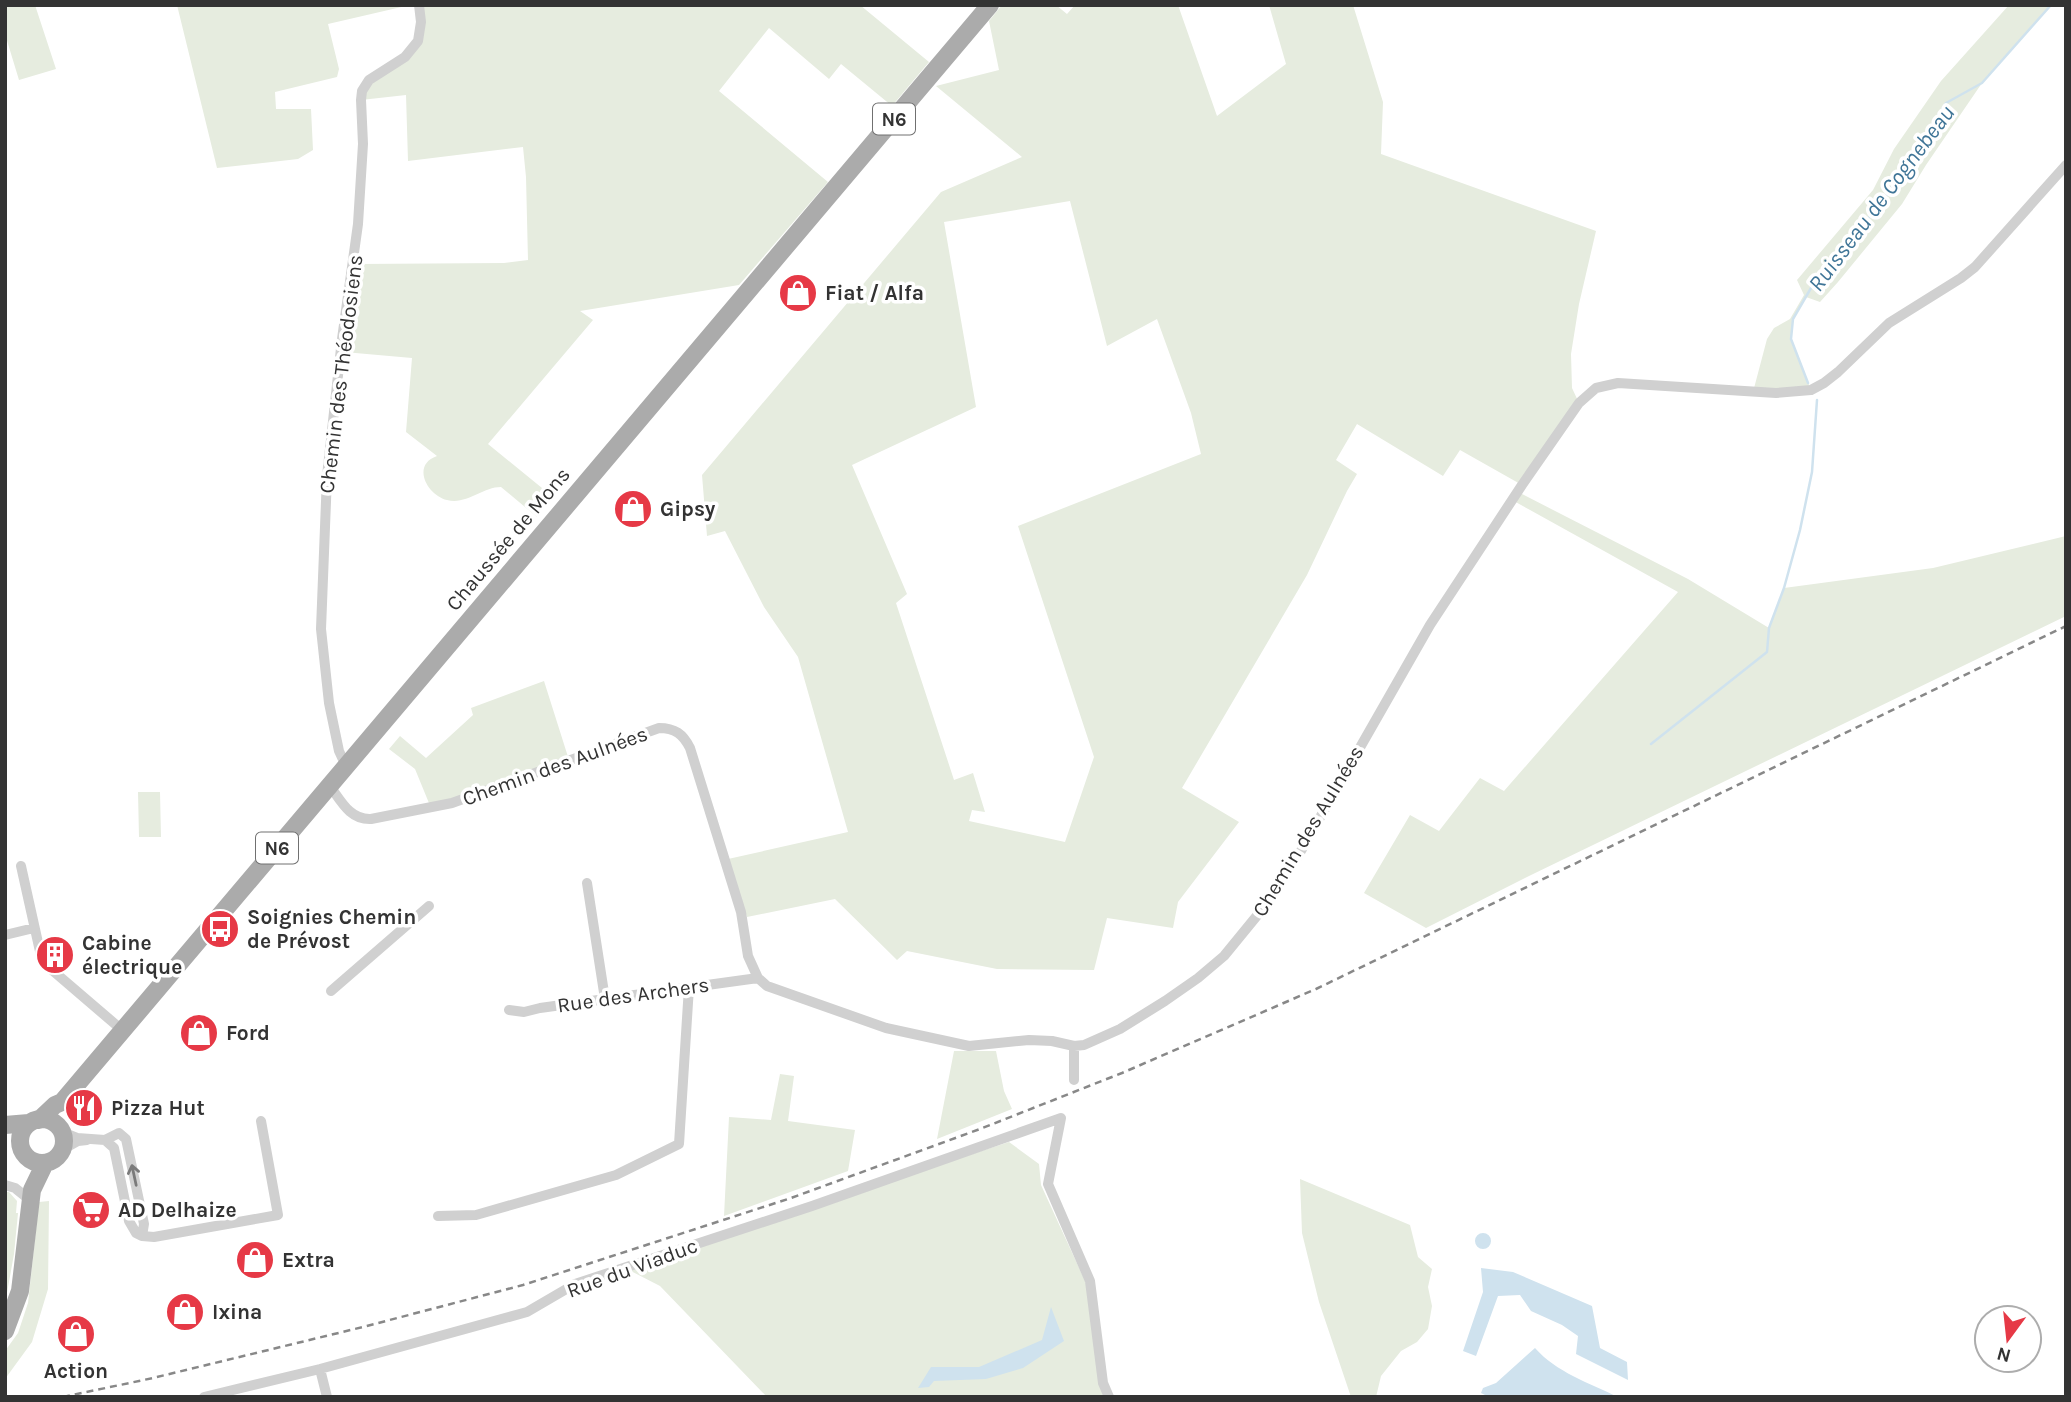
<svg xmlns="http://www.w3.org/2000/svg" width="2071" height="1402" font-family="Karla,sans-serif">
  <style>
    .green { fill: #e6ecdf; fill-rule: evenodd }
    .water { fill: #cfe2ee }
    .lines { fill: none; stroke-linecap: round; stroke-linejoin: round }
    .stream { stroke: #cfe2ee; stroke-width: 2.5 }
    .minor { stroke: #d0d0d0; stroke-width: 10 }
    .primary { stroke: #ababab; stroke-width: 18 }
    .rail { stroke: #888; stroke-width: 2.5; stroke-dasharray: 7 5; stroke-linecap: butt }
    .oneway { stroke: #7a7a7a }
    .labels { text-anchor: middle; stroke-width: 7; stroke-linejoin: round; paint-order: stroke }
    .shield { fill: #fff; stroke: #707070; stroke-width: 2 }
    .shield-label { font-size: 19px; font-weight: bold; fill: #333 }
    .poi-label { font-size: 21px; font-weight: bold; fill: #333; stroke: #fff; text-anchor: start }
    .street-label { font-size: 21px; fill: #333; stroke: #fff }
    .water-label { font-size: 23px; font-style: italic; fill: #3f7597; stroke: #fff }
  </style>
  <rect width="100%" height="100%" fill="#fff"/>
  <!-- green -->
  <path class="green" d="M5 5H35L56 69 19 80 5 34Z
    M177 5H410L328 24 339 69 337 77 275 92 276 109H311L313 150 298 159 217 168Z
    M419 5H860L929 62 892 106 841 64 829 79 769 28 719 91 828 182 739 285 580 311 593 320 488 444 553 497 537 517 501 487C482 487 467 505 447 500 427 495 411 465 437 456L406 432 412 358 344 352 357 264 504 263 528 260 526 177 523 147 408 161 406 95 361 100 362 91 413 49Z
    M1002 5H1056L1067 14 1075 5H1178L1217 116 1286 64 1269 5H1353L1383 102 1381 154 1596 231 1579 304 1571 354 1572 388 1579 403 1522 485 1460 450 1443 476 1357 424 1336 460 1357 474 1347 491 1307 575 1182 788 1239 822 1178 902 1173 928 1107 918 1094 970 997 969 907 951 897 960 835 899 747 917 728 859 848 832 798 657 764 607 725 531 707 536 702 475 941 192 1022 157 936 86 999 70 989 21ZM1070 201 1107 346 1157 319 1191 413 1201 454 1018 526 1094 757 1065 842 969 821 972 810 985 812 973 773 954 780 896 603 907 594 852 465 976 407 944 222Z
    M2009 5H2051L1982 83 1926 165 1902 204 1838 282 1820 302 1806 297 1793 319 1791 339 1811 390 1753 392 1767 339 1774 328 1790 319 1804 295 1797 280 1873 190 1894 149 1941 81Z
    M1518 492 1688 579 1769 628 1784 588 1933 568 2066 536V616L1529 876 1426 928 1364 893 1410 815 1439 831 1480 778 1504 791 1678 592 1512 500Z
    M544 681 569 760 431 808 415 769 389 749 400 736 426 758 473 715 471 708Z
    M138 792H160L161 837H139Z
    M954 1051H996L1004 1091 1012 1109 937 1139Z
    M780 1074 794 1076 788 1121 855 1130 848 1171 724 1216 729 1117 771 1120Z
    M1009 1142 1039 1164 1041 1185 1086 1283 1106 1397H767L660 1286 625 1268Z
    M1300 1179 1410 1225 1418 1257 1432 1269 1428 1287 1432 1306 1428 1329 1417 1342 1401 1351 1381 1376 1376 1397H1351L1319 1302 1302 1233Z
    M5 1192H9L17 1201 16 1213H18L14 1254 5 1304Z
    M49 1201 48 1289 32 1342 5 1379V1351L18 1333 28 1303 39 1202Z"/>
  <!-- water -->
  <path class="water" d="M1475 1241a8 8 0 1 1 16 0a8 8 0 1 1-16 0Z
    M1481 1268 1513 1272 1592 1306 1600 1348 1627 1362 1628 1380 1576 1354 1578 1336 1562 1325 1531 1311 1520 1295 1498 1296 1476 1356 1463 1351 1483 1292Z
    M1051 1307 1064 1341 1023 1368 986 1379 934 1381 929 1387 918 1388 931 1367H979L1042 1340Z
    M1535 1348C1556 1372 1589 1383 1618 1397H1489L1481 1393 1483 1388 1496 1383Z"/>
  <g class="lines">
    <!-- stream -->
    <path class="stream" d="M1808 383 1791 339 1793 319 1811 288 1884 199 1946 103 1982 83 2051 5
      M1651 744 1767 652 1769 628 1784 588 1800 530 1812 472 1817 400"/>
    <!-- minor -->
    <path class="minor" d="M346 766 339 751 329 703 321 629 327 476 342 339 358 224 363 144 361 100 362 91 369 80 405 57 418 41 421 22 419 5
      M330 786C341 801 350 820 371 819L452 803 659 728C675 728 683 734 690 748L741 912 748 956 758 978 767 986 886 1028 969 1046 1029 1040 1052 1041 1074 1046 1084 1045 1120 1029 1165 1001 1198 978 1224 956 1260 912 1298 856 1430 625 1522 485 1579 403 1596 388 1618 383 1776 393 1811 390 1824 383 1838 372 1889 323 1961 278 1975 267 2066 165
      M21 866 41 956 45 964 122 1030
      M587 883 605 999
      M5 935 34 928
      M331 991 429 906
      M509 1010 524 1012 540 1008 758 978
      M1074 1080V1046
      M62 1132 77 1138 105 1140 114 1148 129 1221 136 1233 142 1236 154 1237 278 1215 261 1121
      M105 1140 119 1133 126 1139 144 1224 142 1236
      M62 1150 78 1141 87 1140
      M5 1185 15 1188 30 1200
      M438 1216 476 1215 616 1175 679 1144 689 987
      M320 1369 327 1397
      M204 1397 320 1369 527 1312 575 1284 812 1206 1061 1118 1048 1184 1090 1281 1103 1383 1109 1397"/>
    <!-- primary -->
    <path class="primary" d="M20 1141a22 22 0 1 1 44 0a22 22 0 1 1-44 0Z
      M39 1120 55 1105 62 1102 990 5
      M5 1125 29 1123
      M5 1331 20 1291 32 1190 45 1163"/>
    <!-- rail -->
    <path class="rail" d="M63 1397 153 1378 363 1327 523 1285 791 1198 980 1129 1122 1073 1316 989 2066 626"/>
  </g>
  <!-- one-way arrows -->
  <defs><path id="oneway-shaft" d="M-6 0H5M1.5-3L5.5 0L1.5 3" fill="none" stroke-width="1.6" stroke-linecap="round" stroke-linejoin="round" transform="scale(1.75)"/></defs>
  <use class="oneway" href="#oneway-shaft" transform="translate(134 1175) rotate(-102)"/>
  <!-- icons -->
  <defs>
    <symbol id="shop-disc" viewBox="-11 -11 22 22"><circle r="9.5" fill="#e63946" stroke="#fff"/><path d="M-5-2.5h2.3a2.7 3.5 0 0 1 5.4 0H5L5.5 6h-11ZM-1.5-2.5h3a1.5 2.3 0 0 0-3 0Z" fill="#fff"/></symbol>
    <symbol id="bus-disc" viewBox="-11 -11 22 22"><circle r="9.5" fill="#e63946" stroke="#fff"/><path d="M-5-6H5V4H4V6H2V4H-2V6H-4V4H-5ZM-3.5-4V0h7V-4ZM-3.5 1.2v1.5H-2V1.2ZM2 1.2v1.5H3.5V1.2Z" fill="#fff"/></symbol>
    <symbol id="building-disc" viewBox="-11 -11 22 22"><circle r="9.5" fill="#e63946" stroke="#fff"/><path d="M-4-6H4V6H1V3H-1V6H-4ZM-2.5-4.3h1.7v1.8h-1.7ZM.8-4.3h1.7v1.8H.8ZM-2.5-1h1.7V.8h-1.7ZM.8-1h1.7V.8H.8Z" fill="#fff"/></symbol>
    <symbol id="restaurant-disc" viewBox="-11 -11 22 22"><circle r="9.5" fill="#e63946" stroke="#fff"/><path d="M-5-6h1v4h1v-4h1v4h1v-4h1v5L-1.5 .5V6h-2V.5L-5-1ZM5-6V6H3V1.5H1.5Q1.5-4 5-6Z" fill="#fff"/></symbol>
    <symbol id="supermarket-disc" viewBox="-11 -11 22 22"><circle r="9.5" fill="#e63946" stroke="#fff"/><path d="M-6-5.5h2.5l.6 2H6L4.5 2H-2.5L-4.4-4H-6ZM-1.5 3.2a1.3 1.3 0 1 0 .1 0ZM3 3.2a1.3 1.3 0 1 0 .1 0Z" fill="#fff"/></symbol>
  </defs>
  <g fill-rule="evenodd">
    <use href="#shop-disc" x="776" y="271" width="44" height="44"/>
    <use href="#shop-disc" x="611" y="487" width="44" height="44"/>
    <use href="#bus-disc" x="198" y="907" width="44" height="44"/>
    <use href="#building-disc" x="33" y="933" width="44" height="44"/>
    <use href="#shop-disc" x="177" y="1011" width="44" height="44"/>
    <use href="#restaurant-disc" x="62" y="1086" width="44" height="44"/>
    <use href="#supermarket-disc" x="69" y="1188" width="44" height="44"/>
    <use href="#shop-disc" x="233" y="1238" width="44" height="44"/>
    <use href="#shop-disc" x="163" y="1290" width="44" height="44"/>
    <use href="#shop-disc" x="54" y="1312" width="44" height="44"/>
  </g>
  <g class="labels">
    <!-- shield labels -->
    <g class="shield">
      <rect x="873" y="103.5" width="42" height="31" rx="5"/>
      <rect x="256" y="832.5" width="42" height="31" rx="5"/>
    </g>
    <g class="shield-label">
      <text x="894" y="126">N6</text>
      <text x="277" y="855">N6</text>
    </g>
    <!-- poi labels -->
    <g class="poi-label">
      <text x="825" y="300">Fiat / Alfa</text>
      <text x="660" y="516">Gipsy</text>
      <text x="247" y="924">Soignies Chemin<tspan x="247" dy="24">de Prévost</tspan></text>
      <text x="82" y="950">Cabine<tspan x="82" dy="24">électrique</tspan></text>
      <text x="226" y="1040">Ford</text>
      <text x="111" y="1115">Pizza Hut</text>
      <text x="118" y="1217">AD Delhaize</text>
      <text x="282" y="1267">Extra</text>
      <text x="212" y="1319">Ixina</text>
      <text x="76" y="1378" text-anchor="middle">Action</text>
    </g>
    <!-- street labels -->
    <g class="street-label">
      <text transform="translate(341 374) rotate(-83)" y="7">Chemin des Théodosiens</text>
      <text transform="translate(508 539) rotate(-50)" y="7">Chaussée de Mons</text>
      <text transform="translate(555 766) rotate(-20)" y="7">Chemin des Aulnées</text>
      <text transform="translate(1308 831) rotate(-59)" y="7">Chemin des Aulnées</text>
      <text transform="translate(633 995) rotate(-8)" y="7">Rue des Archers</text>
      <text transform="translate(632 1268) rotate(-20)" y="7">Rue du Viaduc</text>
    </g>
    <!-- water labels -->
    <g class="water-label">
      <text transform="translate(1881 198) rotate(-53)" y="8">Ruisseau de Cognebeau</text>
    </g>
  </g>
  <!-- border -->
  <rect width="2071" height="1402" fill="none" stroke="#333333" stroke-width="14"/>
  <!-- north arrow -->
  <g transform="translate(2008 1339) rotate(195)"><circle r="33" fill="#ffffff" stroke="#adadad" stroke-width="2"/>
  <path d="M0-5L12 26L0 18L-12 26Z" fill="#e63946"/>
  <text y="-10" font-size="19" font-weight="bold" text-anchor="middle" fill="#333333">N</text>
  </g>
</svg>
